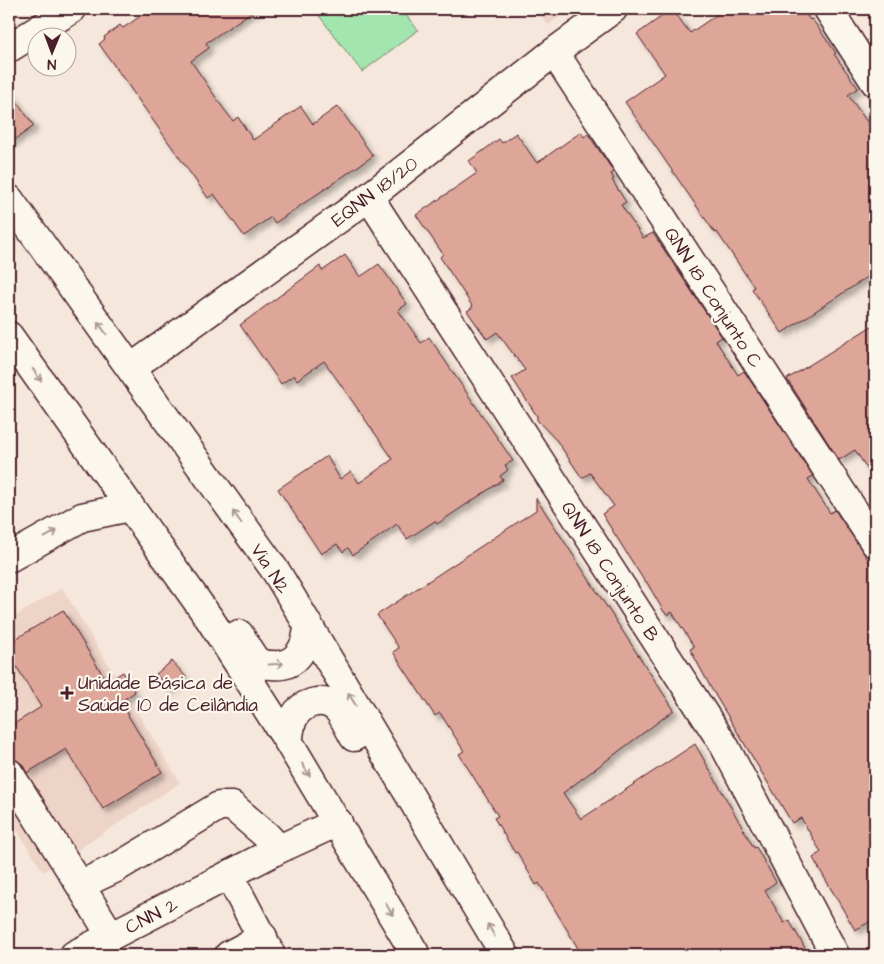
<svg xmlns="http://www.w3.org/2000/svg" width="884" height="964" font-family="'Architects Daughter',sans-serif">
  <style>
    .built { fill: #eed3c7 }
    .green { fill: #a3e5ae; stroke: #76826c }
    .building { fill: #dea599; stroke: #4a1f2b; filter: url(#shadow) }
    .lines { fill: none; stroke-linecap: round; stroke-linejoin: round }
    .minor-casing { stroke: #4a1f2b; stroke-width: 31 }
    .major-casing { stroke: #4a1f2b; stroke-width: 31 }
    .minor { stroke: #fbf7ec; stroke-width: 28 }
    .major { stroke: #fbf7ec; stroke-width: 28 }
    .oneway { stroke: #ab9695 }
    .poi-dot { fill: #4a1f2b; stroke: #fbf7ec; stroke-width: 2 }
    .labels { text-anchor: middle; stroke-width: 4.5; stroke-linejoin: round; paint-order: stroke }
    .street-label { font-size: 19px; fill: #4a1f2b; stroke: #fbf7ec }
    .poi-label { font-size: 19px; fill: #4a1f2b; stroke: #fbf7ec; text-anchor: start }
  </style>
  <defs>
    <filter id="shadow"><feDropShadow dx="4.5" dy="4.5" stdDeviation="2.5" flood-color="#0004"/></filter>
  </defs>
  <rect width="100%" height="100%" fill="#f5e7db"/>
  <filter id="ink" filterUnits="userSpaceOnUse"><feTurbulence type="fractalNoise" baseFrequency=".02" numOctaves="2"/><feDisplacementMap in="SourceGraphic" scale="10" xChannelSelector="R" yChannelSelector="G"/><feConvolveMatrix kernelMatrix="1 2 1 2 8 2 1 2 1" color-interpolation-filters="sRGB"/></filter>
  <g filter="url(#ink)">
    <!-- built -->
    <path class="built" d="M536 9H571L548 25Z
      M62 588 180 783 43 872 9 817V620Z"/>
    <!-- green -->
    <path class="green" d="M314 9H401L418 30 362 72Z"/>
    <!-- building -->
    <path class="building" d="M151 9H256L206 43 209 48 191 61 221 105 233 121 238 117 253 140 301 106 313 124 338 106 373 156 275 223 271 217 244 236 214 194 208 198 99 44 105 39 104 37 120 25 123 28Z
      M672 9 690 33 725 9H802L810 20 812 19 836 53 834 54 858 88 848 95 875 133V272L782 333 752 289 754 287 717 232 715 233 625 102 665 74 637 34Z
      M9 90 34 126 9 144Z
      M581 132 584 137 588 134 614 172 611 174 614 179 612 180 626 202 621 205 643 238 653 233 722 337 716 341 738 375 744 371 813 476 808 479 830 513 835 510 875 570V919L855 930 813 858 821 852 801 818 792 823 711 688 690 649 694 647 672 612 668 615 664 612 646 581 645 582 602 514 614 506 590 473 582 478 557 441 537 420V416L512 378 525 370 497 332 487 339 467 311 473 307 440 257 443 254 416 215 477 173 469 161 499 139 502 143 516 133 537 163Z
      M345 255 360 277 379 264 407 304 398 310 421 343 429 337 513 461 505 465 508 470 500 476 503 480 437 524 435 521 407 539 397 524 353 555 348 548 343 552 337 544 321 554 278 489 327 456 340 479 351 471 359 483 393 459 324 361 297 380 294 375 281 384 240 325 320 266 322 271Z
      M875 324V481L855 450 839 460 787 379Z
      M536 498 674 710 563 793 581 819 695 744 754 848 756 847 776 882 765 890 784 923 789 920 809 955H582L539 883 536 885 517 852 515 853 494 818 498 816 459 754 464 751 440 713 435 716 393 652 399 648 377 615 536 510Z
      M63 610 107 682 123 672 135 692 120 702 162 772 103 809 66 749 27 773 22 764 14 759 9 750V727L41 707 9 654V643Z
      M172 661 186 677 169 690 156 674Z"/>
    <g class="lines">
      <defs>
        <path id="minor" d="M828 9 875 82
          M9 48 72 9
          M554 52 875 543
          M369 197 724 745 835 955
          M131 368 369 197 554 52 613 9
          M9 558 82 517 130 507
          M9 773 80 885
          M229 875 271 955
          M111 936 80 885 116 868 219 806H232L267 836 279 849
          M74 955 279 849 338 822
          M229 955 263 937"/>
        <path id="major" d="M9 199 277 573 505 955
          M9 336 209 618 288 741 416 955
          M239 634C244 641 251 656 257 661 261 664 268 665 272 665 296 668 307 647 308 626
          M288 741C290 733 290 724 294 717 301 704 321 696 335 707 342 712 349 729 354 737"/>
      </defs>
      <!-- minor casing -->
      <use href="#minor" class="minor-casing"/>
      <!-- major casing -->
      <use href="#major" class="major-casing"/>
      <!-- minor -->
      <use href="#minor" class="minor"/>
      <!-- major -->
      <use href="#major" class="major"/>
    </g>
    <!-- one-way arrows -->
    <defs><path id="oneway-shaft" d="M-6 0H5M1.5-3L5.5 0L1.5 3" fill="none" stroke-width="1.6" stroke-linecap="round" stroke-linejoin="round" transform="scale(1.25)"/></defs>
    <g class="oneway">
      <use href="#oneway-shaft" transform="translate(102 328) rotate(-126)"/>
      <use href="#oneway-shaft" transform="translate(37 375) rotate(55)"/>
      <use href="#oneway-shaft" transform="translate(237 517) rotate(-125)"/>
      <use href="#oneway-shaft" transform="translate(51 534) rotate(-29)"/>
      <use href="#oneway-shaft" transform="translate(276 664) rotate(-3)"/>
      <use href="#oneway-shaft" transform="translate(352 699) rotate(-121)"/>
      <use href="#oneway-shaft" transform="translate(306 770) rotate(59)"/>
      <use href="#oneway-shaft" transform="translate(389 909) rotate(59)"/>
      <use href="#oneway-shaft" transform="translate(491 930) rotate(-120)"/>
    </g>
  </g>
  <!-- markers -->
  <path class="poi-dot" d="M64.5 685.5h5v5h5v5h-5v5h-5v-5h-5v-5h5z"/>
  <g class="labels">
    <!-- street labels -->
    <g class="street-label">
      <text transform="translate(374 191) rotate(-37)" y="7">EQNN 18/20</text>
      <text transform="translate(714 297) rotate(57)" y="7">QNN 18 Conjunto C</text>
      <text transform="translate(271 568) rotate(57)" y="7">Via N2</text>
      <text transform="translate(611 571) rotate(57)" y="7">QNN 18 Conjunto B</text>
      <text transform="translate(151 915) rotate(-27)" y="7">CNN 2</text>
    </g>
    <!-- poi labels -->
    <g class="poi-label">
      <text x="78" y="689">Unidade Básica de<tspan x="78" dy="22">Saúde 10 de Ceilândia</tspan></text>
    </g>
  </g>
  <!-- margin -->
  <rect width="884" height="964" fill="none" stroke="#fbf7ec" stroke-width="30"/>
  <rect x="15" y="15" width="854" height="934" fill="none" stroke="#4a1f2b" stroke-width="2" filter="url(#ink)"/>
  <!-- north arrow -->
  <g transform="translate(52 52) rotate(181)"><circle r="24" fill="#fbf7ec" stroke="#b4a19f"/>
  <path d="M0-4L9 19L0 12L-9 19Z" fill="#4a1f2b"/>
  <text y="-8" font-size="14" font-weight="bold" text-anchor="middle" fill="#4a1f2b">N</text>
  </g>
</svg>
